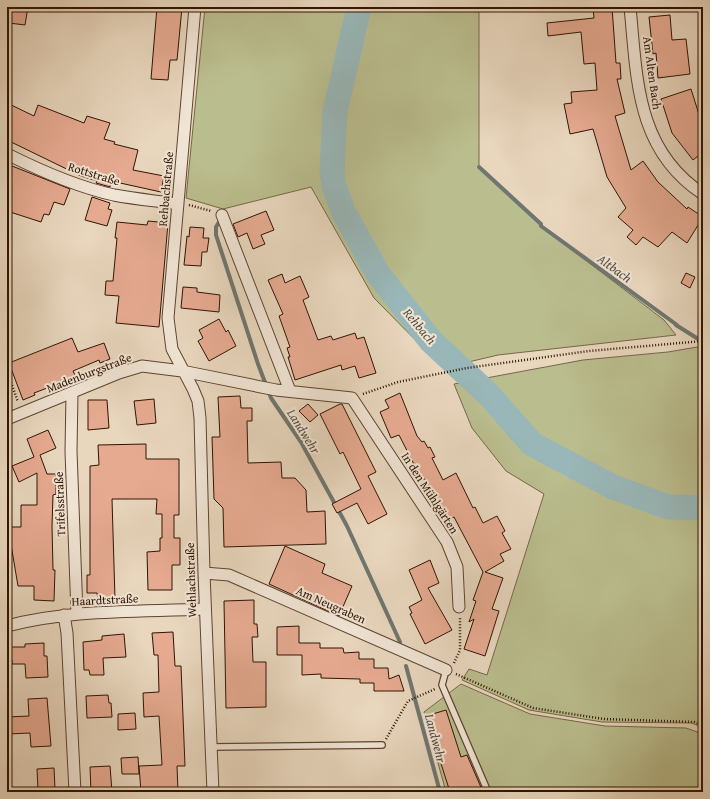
<svg xmlns="http://www.w3.org/2000/svg" width="710" height="799" font-family="'Gentium Book Plus',serif">
  <style>
    .green { fill: #babd8e; stroke: #756848 }
    .lines { fill: none; stroke-linecap: round; stroke-linejoin: round }
    .stream { stroke: #6f766f; stroke-width: 4 }
    .river { stroke: #99b7b8; stroke-width: 25 }
    .building { fill: #e6aa91; stroke: #301401 }
    .lane-casing { stroke: #5e4430; stroke-width: 8 }
    .street-casing { stroke: #5e4430; stroke-width: 13 }
    .path { stroke: #301401; stroke-width: 2.5; stroke-dasharray: 1 2; stroke-linecap: butt }
    .lane { stroke: #f0e4d4; stroke-width: 5.5 }
    .street { stroke: #f0e4d4; stroke-width: 11 }
    .labels { text-anchor: middle; stroke-width: 4; stroke-linejoin: round; paint-order: stroke }
    .street-label { font-size: 12px; fill: #301401; stroke: #f0e4d4 }
    .water-label { font-size: 13px; font-style: italic; fill: #554d41; stroke: #f0e4d4 }
  </style>
  <rect width="100%" height="100%" fill="#e8d6bd"/>
  <filter id="stains"><feTurbulence type="fractalNoise" baseFrequency=".005" numOctaves="4"/><feColorMatrix values="0 0 0 0 .2 0 0 0 0 .09 0 0 0 0 .02 0 0 0 .5 -.17"/></filter>
  <radialGradient id="worn" r=".72"><stop offset=".6" stop-color="#630" stop-opacity="0"/><stop offset="1" stop-color="#630" stop-opacity=".3"/></radialGradient>
  <!-- green -->
  <path class="green" d="M205 7H479V167L541 226 664 320 676 335 498 355 443 368 374 298 311 187 223 209 186 198Z
    M703 346V728L692 723 602 722 529 710 462 680 469 669 487 675 544 494 506 471 472 428 454 384 583 360 668 352Z
    M461 684 530 714 605 726 686 728 703 734V792H446L424 712Z"/>
  <g class="lines">
    <!-- stream -->
    <path class="stream" d="M479 167 541 224
      M219 222 216 227V235L258 364 271 398 301 442 347 526 400 642
      M541 226 677 325
      M676 325 703 342
      M406 666 440 792"/>
    <!-- river -->
    <path class="river" d="M359 7 335 112 332 171 334 186 343 211 378 274 431 341 489 395 532 444 613 487 668 507 703 508"/>
  </g>
  <!-- building -->
  <path class="building" d="M12 7H28L25 25 9 23Z
    M157 7H182L177 60H170L168 80 151 79Z
    M593 7H612L616 63H620L621 79H617L625 113 615 116 631 170 643 161 658 182 687 209 688 207 703 217 687 243 672 232 658 247 643 237 636 245 627 237 633 230 618 217 626 208 607 177 593 129 570 134 564 104 572 103 571 92 597 90 595 63 584 64 581 32 548 36 547 23 594 18Z
    M670 15 672 40 686 39 690 74 658 78 656 53 653 54 649 17Z
    M691 89 701 121H703V152L693 160 672 133 661 99Z
    M7 103 34 116 38 105 84 123 87 116 110 123 104 139 115 142 114 144 138 150 133 170 164 176 161 192 111 181 110 187 96 183 97 181 81 176 7 140Z
    M7 164 70 189 64 205 54 202 49 215 44 214 41 222 7 211Z
    M92 197 110 203 108 209 112 210 107 226 85 220Z
    M266 211 274 230 261 235 265 244 253 249 247 233 238 237 233 224Z
    M148 221 168 223 159 327 116 323 119 296 105 295 106 281H113L117 238H115L117 222 147 225Z
    M190 227 204 228 203 238H209L207 252H202L201 266 184 265 187 236 189 237Z
    M686 273 695 277 690 288 681 283Z
    M282 274 285 283 300 276 309 297 303 300 318 340 331 336 333 340 355 333 357 339 364 337 376 373 359 378 355 366 342 370 341 365 295 380 288 357H290L287 348 290 347 279 316 283 314 268 280Z
    M183 287 197 288V292L220 295 219 312 181 308Z
    M219 319 226 332 228 330 236 346 209 361 198 341 203 338 199 330Z
    M72 338 78 352 104 343 110 359 100 363 99 360 73 371 76 377 34 393 35 395 23 400 9 363Z
    M400 393 417 436 422 442 424 441 428 448 430 447 435 457 432 458 443 480 456 473 473 508 475 507 483 523 497 516 505 531 502 533 511 549 500 554 504 561 485 572 503 578 492 609 499 611 485 656 464 649 474 619 469 622 476 601 473 600 483 572 454 517 446 521 425 479 422 480 399 435 391 438 380 412 389 408 385 400Z
    M240 396 241 408H252V421H247L248 463 281 462 282 478H295L306 490 307 512 325 511 326 544 224 547 223 508 214 499 212 437H220L218 397Z
    M154 399 156 423 137 425 134 401Z
    M88 400H107L109 428 88 430Z
    M308 404 318 415 310 422 299 411Z
    M340 404H342L376 472 368 476 387 514 368 524 357 503 337 513 332 504 361 489 343 452 340 454 320 414Z
    M48 430 56 448 40 455 47 474H56V494L53 495 52 526 53 570H55L54 601 34 600V586H18L8 527H21V505H37V473L19 482 12 466 34 457 27 439Z
    M146 444V459H179V515H174V538H180V565H172V590H148L147 552 160 551V538H162V514H156L157 499H112L115 599H98L97 593H87V575H90V466L99 465 98 445Z
    M285 546 325 564 322 573 352 586 339 616 269 584Z
    M430 560 439 583 428 588 452 630 425 644 410 614 412 613 409 607 422 600 409 570Z
    M254 600V624H257L258 637H252L253 662H266V707L226 708 224 601Z
    M299 626V643H320V648H343L344 653 359 652V659H374V668H388L389 679 399 675 404 691H374V683H360V679L321 678V674L302 675V655H277V627Z
    M173 632 175 666H181L185 766H177L178 792H141L139 766 162 765 159 716 144 717 143 693 159 692 158 655H154L152 633Z
    M124 634 126 657 103 658 104 675H90L89 670H84L83 642 102 640V636Z
    M44 643V656H47L48 677 26 678 25 664H12V660L7 661V647H25V644Z
    M108 695 109 703H111L112 717 87 718 86 696Z
    M47 698 51 746 31 747 30 733 7 734V717L29 716 28 699Z
    M446 710 461 757 467 755 483 792H450L426 716Z
    M135 713 136 729 118 730V714Z
    M138 757 139 774H122L121 758Z
    M110 766 112 792H91L90 767Z
    M54 768 55 789 38 790 37 769Z"/>
  <g class="lines">
    <defs>
      <path id="lane" d="M446 670 442 685 488 792
        M211 747 382 745"/>
      <path id="street" d="M195 7 168 318 172 349 193 389 198 401 200 418 204 573 213 792
        M630 7C637 79 636 150 703 194
        M7 154C41 171 77 187 114 195 135 199 157 201 178 204
        M222 215 290 391
        M72 393 71 451 77 614
        M7 419 119 373 142 366 182 371 276 390 352 398 447 542 457 567 459 607
        M204 573 229 575 446 670
        M64 615 67 633 75 792
        M7 626C71 609 139 612 205 609"/>
    </defs>
    <!-- lane casing -->
    <use href="#lane" class="lane-casing"/>
    <!-- street casing -->
    <use href="#street" class="street-casing"/>
    <!-- path -->
    <path class="path" d="M189 205 211 211
      M7 371 18 402
      M363 394 398 382 467 368 589 351 703 341
      M454 663 460 650V617
      M456 674 533 708 604 719 694 722 703 726
      M386 739 408 701 435 689"/>
    <!-- lane -->
    <use href="#lane" class="lane"/>
    <!-- street -->
    <use href="#street" class="street"/>
  </g>
  <g class="labels">
    <!-- street labels -->
    <g class="street-label">
      <text transform="translate(652 73) rotate(82)" y="4">Am Alten Bach</text>
      <text transform="translate(94 174) rotate(17)" y="4">Rottstraße</text>
      <text transform="translate(166 189) rotate(-85)" y="4">Rehbachstraße</text>
      <text transform="translate(89 373) rotate(-21)" y="4">Madenburgstraße</text>
      <text transform="translate(430 493) rotate(57)" y="4">In den Mühlgärten</text>
      <text transform="translate(60 504) rotate(-92)" y="4">Trifelsstraße</text>
      <text transform="translate(191 580) rotate(-92)" y="4">Wehlachstraße</text>
      <text transform="translate(105 600) rotate(-3)" y="4">Haardtstraße</text>
      <text transform="translate(331 605) rotate(24)" y="4">Am Neugraben</text>
    </g>
    <!-- water labels -->
    <g class="water-label">
      <text transform="translate(615 268) rotate(36)" y="5">Altbach</text>
      <text transform="translate(420 326) rotate(50)" y="5">Rehbach</text>
      <text transform="translate(304 431) rotate(58)" y="5">Landwehr</text>
      <text transform="translate(436 738) rotate(75)" y="5">Landwehr</text>
    </g>
  </g>
  <!-- margin -->
  <rect width="710" height="799" fill="none" stroke="#e8d6bd" stroke-width="24"/>
  <rect x="8" y="8" width="694" height="783" fill="none" stroke="#301401" stroke-width="2"/>
  <rect x="12" y="12" width="686" height="775" fill="none" stroke="#301401"/>
  <rect width="100%" height="100%" filter="url(#stains)"/>
  <rect width="100%" height="100%" fill="url(#worn)"/>
</svg>
